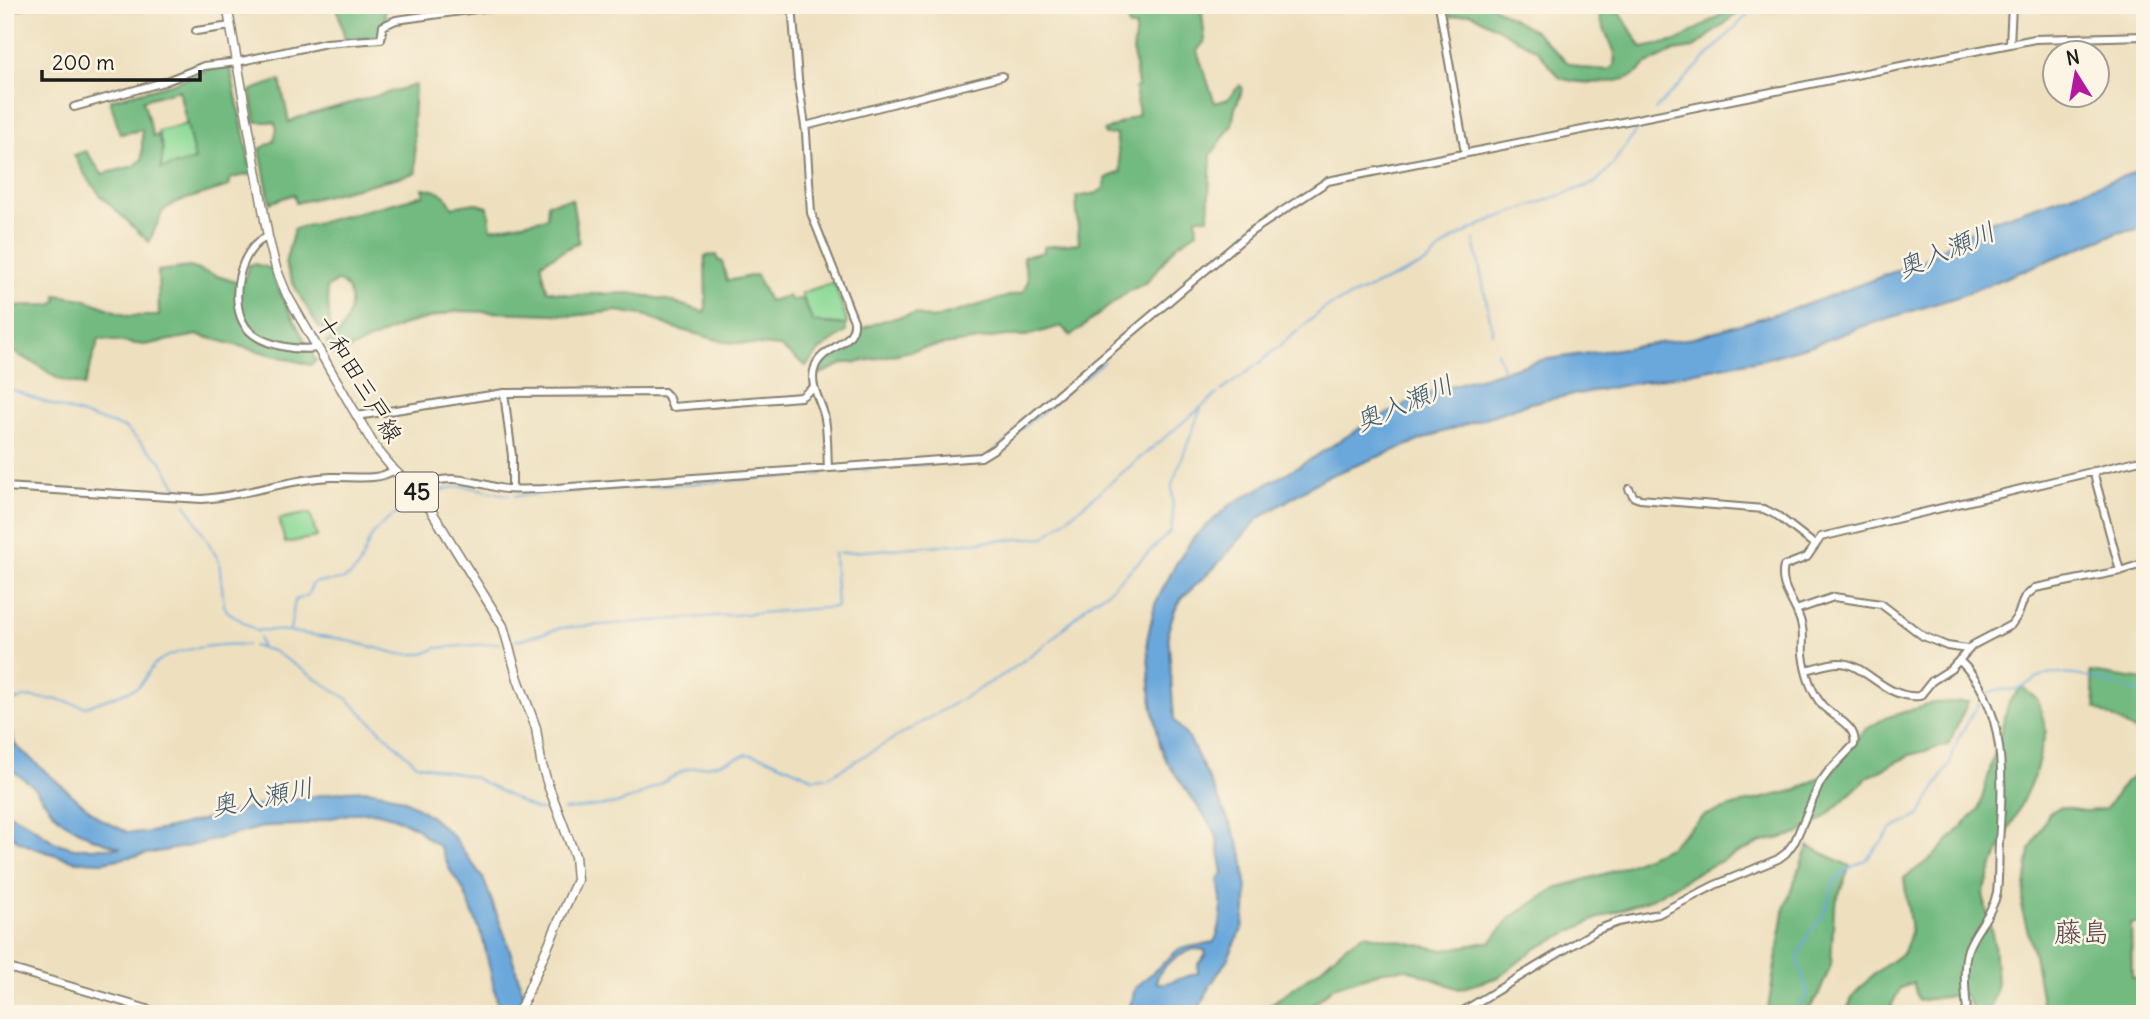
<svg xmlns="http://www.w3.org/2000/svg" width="2150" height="1019" font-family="Delius,'Klee One',sans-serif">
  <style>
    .green { fill: #8dda97; stroke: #547b5a; stroke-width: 2 }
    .forest { fill: #72ba80; stroke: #476b4e; stroke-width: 2; fill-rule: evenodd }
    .water { fill: #6aa8dc; stroke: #43627c; stroke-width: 2; fill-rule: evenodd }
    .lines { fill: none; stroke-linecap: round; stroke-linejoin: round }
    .stream { stroke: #6aa8dc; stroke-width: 2 }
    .minor-casing { stroke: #857e6e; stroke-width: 10 }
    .major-casing { stroke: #857e6e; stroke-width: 11 }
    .minor { stroke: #fff; stroke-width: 6 }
    .major { stroke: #fff; stroke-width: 8 }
    .labels { text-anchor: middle; stroke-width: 5; stroke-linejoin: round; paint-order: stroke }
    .shield { fill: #fcf5e5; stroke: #5f5d58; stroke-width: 2 }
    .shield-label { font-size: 23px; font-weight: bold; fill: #1c1c1c }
    .street-label { font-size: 24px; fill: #1c1c1c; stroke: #fcf5e5 }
    .water-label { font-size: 26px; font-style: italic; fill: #3f5b72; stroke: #fcf5e5 }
    .quarter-label { font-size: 28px; fill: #5b4750; stroke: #fcf5e5 }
  </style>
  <rect width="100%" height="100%" fill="#fcf5e5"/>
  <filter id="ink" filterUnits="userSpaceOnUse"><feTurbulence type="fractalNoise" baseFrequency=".0143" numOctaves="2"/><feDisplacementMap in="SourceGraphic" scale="14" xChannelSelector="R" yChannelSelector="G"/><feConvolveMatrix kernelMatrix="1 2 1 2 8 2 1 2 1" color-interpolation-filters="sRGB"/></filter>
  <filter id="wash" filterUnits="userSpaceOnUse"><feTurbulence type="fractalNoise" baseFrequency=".00686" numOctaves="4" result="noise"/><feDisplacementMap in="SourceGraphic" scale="28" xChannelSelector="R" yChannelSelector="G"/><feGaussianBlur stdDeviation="1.57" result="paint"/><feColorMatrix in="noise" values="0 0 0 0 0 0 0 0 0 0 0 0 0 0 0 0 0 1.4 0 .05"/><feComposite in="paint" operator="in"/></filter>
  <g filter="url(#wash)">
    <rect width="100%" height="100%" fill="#eee0bf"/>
    <!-- green -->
    <path class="green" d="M187 124 195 160 161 169 163 150 158 131Z
      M834 282 847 321 846 325 813 322 801 293Z
      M310 513 317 537 285 543 279 519Z"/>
    <!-- forest -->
    <path class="forest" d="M331 5H384L386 20 379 26 380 36 345 40 337 7Z
      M1124 5H1201L1205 41 1197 51 1215 103 1228 99 1240 85 1243 89 1235 108 1232 125 1211 155 1208 218H1196L1197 232 1176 246 1147 282 1126 293 1071 336 1061 326 1026 336H1005L924 348 856 363H845L820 374 819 370 824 361 851 343 861 329 885 320 915 314 932 319 1023 292 1028 281 1023 257 1044 252V247L1079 243 1076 197 1097 193 1104 188 1106 178 1121 172 1116 134 1105 135 1104 131 1139 114 1135 88 1138 86 1133 53 1136 27H1129Z
      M1448 5H1490L1536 32 1567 62 1582 68 1608 70 1614 66 1615 53 1601 22 1598 5H1608L1610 11 1621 14 1642 48 1677 41 1727 11 1726 5H1748L1694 48 1674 51 1645 65C1631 87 1583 85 1560 78L1538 51 1470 13 1451 17Z
      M230 67 252 174 231 178 229 186 174 203 163 211 149 242 101 196 85 175 74 155 86 151 102 174 134 166 142 159V130L120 134 110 100 174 83 211 68ZM179 90 195 160 161 169 163 150 158 135 153 136 143 100Z
      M280 80 289 122 297 118 415 85 413 120 416 173 296 203 294 194 270 203 260 149 274 141 277 128 274 122H256L250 91Z
      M423 188C438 190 446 193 452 207L475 203 488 207 491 229 547 218 548 203 572 199 579 242 541 263 547 290 570 295 631 293 667 300 704 312 706 307 705 256 717 255 718 261H722L727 281 756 275 769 301 788 296 791 300 803 299 813 322 846 325V332L820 350 806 366 780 347 725 342 674 328 647 316 617 311 572 316 554 314 457 311 405 324 335 356 326 342C329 340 333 338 336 336 350 324 359 287 337 281L327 288 330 325 324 329 319 328 297 291 285 264 294 229 424 195Z
      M254 264 270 268 284 301 316 361 310 365 198 335 144 345 99 339 84 386 58 379 38 365 5 348V306L51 305 57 301 56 295 84 299 128 316H159L158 271 190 267 242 284 249 265Z
      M2090 672 2145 680V746L2141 735 2096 708Z
      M2022 687 2038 700 2046 730 2035 774 1995 860 1983 894 1994 943 1997 983 1989 1014H1976L1964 994 1918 1001 1913 982 1900 989 1891 1006 1900 1014H1845L1854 994 1875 973 1904 952 1911 932 1904 878 1933 857 1979 809 2009 702Z
      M1968 702 1948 745 1910 755 1868 777 1822 820 1798 834 1759 843 1698 872 1653 898 1596 919 1535 949 1499 977 1459 989 1407 969 1383 971 1333 987 1303 1014H1257L1320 969 1345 946 1365 934 1444 950 1492 941 1510 918 1556 888 1614 871 1669 847 1703 816 1743 803 1797 790 1835 769 1862 732 1885 718 1933 703Z
      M2145 770V923L2131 924 2132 977 2145 979V1014H2044L2034 954 2022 910 2030 850 2049 813 2060 807 2085 811 2106 809 2125 782Z
      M1808 846 1850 866 1834 907 1831 965 1819 994 1806 1014H1767L1785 906Z"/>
    <!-- water -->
    <path class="water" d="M2145 169V228L2117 233 1957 297 1864 326 1816 344 1764 359 1530 403 1434 435 1324 478 1258 519 1214 568 1182 598 1174 612 1168 631 1174 720 1190 740 1235 834 1243 857 1247 893 1243 927 1227 960 1208 989 1197 1014H1124L1132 1001 1135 988 1179 949 1214 942C1224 924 1222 900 1218 880L1223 873 1216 833 1167 762 1160 745 1151 698 1147 640 1155 604 1176 564 1193 538 1230 505 1311 459 1366 424 1436 390 1542 360 1693 338 1808 304 1920 262 1983 224ZM1194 949 1205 950 1206 955 1198 964V973L1163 984 1156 982C1160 964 1179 955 1194 949Z
      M5 710 15 745 100 819 127 832 144 833 170 828 263 804 346 791 367 790 389 794 407 801 430 816 452 835 483 878 507 941 530 1014H500L483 939 464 891 450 870 440 847 425 837 417 828 393 817 374 812 354 813 300 825 267 826 190 846 103 862 75 861 34 848 18 841 5 830V812L26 822 54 842 73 848H121L92 838 64 822 53 812 32 785 5 765Z"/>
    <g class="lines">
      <!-- stream -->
      <path class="stream" d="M1655 110 1757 5
        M1474 240 1493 333
        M1497 352 1504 371
        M5 387 61 408 125 428 162 462 181 495
        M1221 391 1258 364 1325 308 1426 263 1453 239 1491 220 1595 183 1610 168 1633 135 1644 123
        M838 472 985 459 1104 361
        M431 495C467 478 475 491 509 495
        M515 496 823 474
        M186 504 219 561 224 605 227 611 258 632
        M839 553 1045 537 1217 394
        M259 630 290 631 295 600 307 596 313 583C323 580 337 583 346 578 365 569 363 545 375 532 386 519 402 510 416 501
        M291 632 342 639 399 654H423L437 648 500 643
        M259 637 261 647
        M515 641 561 628 837 607 834 553
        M253 646 273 651 345 697 416 764 473 777 536 810 553 811
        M1986 696C1997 685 2005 692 2017 689 2026 687 2032 679 2041 676 2071 668 2116 685 2145 694
        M5 704 25 697 60 700 86 707 136 688C146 682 147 670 156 663 174 648 224 643 247 645
        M564 810 616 804 636 797 687 769 717 764 748 754 765 757 813 778 828 777 1008 672 1051 640 1093 600 1106 593 1170 532 1173 519 1172 485 1201 408
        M1793 1014 1808 994 1798 961 1799 955 1807 936 1823 916 1834 884 1846 870 1866 860 1892 829 1919 816 1950 763 1958 739 1973 713 1982 700"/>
    </g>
  </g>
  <g filter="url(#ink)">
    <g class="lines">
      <defs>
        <path id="minor" d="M792 5 798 79 806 133 811 213 854 321C856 346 822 346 815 367 808 386 822 401 825 419 828 435 827 452 828 468
          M1439 5 1465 153
          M2143 5 2144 36
          M5 9 24 5
          M196 31 231 26
          M2010 44 2012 5
          M74 107 164 82 204 66 237 62 326 43 381 39 383 26 396 20 505 5
          M805 126 1002 76
          M268 237C239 246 228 303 246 327 259 345 296 351 317 348
          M504 393 512 456V489
          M357 416 504 393 664 392 668 396 672 407 801 397 813 388
          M2093 471 2120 571
          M5 487 202 499C246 496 287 479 331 477 351 476 377 482 394 470
          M415 489C448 472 465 480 499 488 513 491 528 489 543 489L981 457 994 449 1252 231 1328 181 2035 39 2145 36
          M1629 489 1634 497 1640 499 1764 509 1778 516 1815 545
          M1796 610 1834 597 1881 604 1923 636 1947 646 1967 649
          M1959 660C2008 706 2003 781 1999 843 1998 859 1999 876 1997 892 1993 914 1975 929 1968 949 1962 968 1966 994 1967 1014
          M1806 670C1816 668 1828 663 1839 663 1866 663 1885 700 1920 696L1932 681 1951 669 1973 645 2011 625 2018 615 2024 598 2035 588 2120 571 2145 563
          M5 967 164 1014
          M1458 1014 1597 930 1618 922 1658 914 1715 885 1778 859 1786 853 1795 841 1820 783 1828 772 1854 745C1859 727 1832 716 1822 705 1810 690 1805 672 1803 654 1802 645 1804 636 1802 627 1798 604 1778 589 1784 566L1807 557 1821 537 2145 459"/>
        <path id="major" d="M227 5 268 237 276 268 287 295 375 447 394 470 424 499 503 626 518 679 536 728 541 762 548 785 575 856 577 880 518 1014"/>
      </defs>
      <!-- minor casing -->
      <use href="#minor" class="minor-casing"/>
      <!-- major casing -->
      <use href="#major" class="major-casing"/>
      <!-- minor -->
      <use href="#minor" class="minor"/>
      <!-- major -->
      <use href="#major" class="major"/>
    </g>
  </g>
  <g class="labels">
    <!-- shield labels -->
    <rect class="shield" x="396" y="472.5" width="42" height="39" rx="5"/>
    <g class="shield-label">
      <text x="417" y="500">45</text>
    </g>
    <!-- street labels -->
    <g class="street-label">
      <text transform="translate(359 379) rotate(59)" y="8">十和田三戸線</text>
    </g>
    <!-- water labels -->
    <g class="water-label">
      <text transform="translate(1946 250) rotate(-23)" y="9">奥入瀬川</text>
      <text transform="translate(1404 403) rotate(-23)" y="9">奥入瀬川</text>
      <text transform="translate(262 797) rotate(-11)" y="9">奥入瀬川</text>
    </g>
    <!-- quarter labels -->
    <g class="quarter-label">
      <text x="2082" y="942">藤島</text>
    </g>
  </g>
  <!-- margin -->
  <rect width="2150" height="1019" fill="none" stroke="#fcf5e5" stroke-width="28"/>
  <!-- north arrow -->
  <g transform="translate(2076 74) rotate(349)"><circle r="33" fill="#fcf5e5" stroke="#a29e95" stroke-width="2"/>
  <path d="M0-5L12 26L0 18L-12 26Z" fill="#b5179e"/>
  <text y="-10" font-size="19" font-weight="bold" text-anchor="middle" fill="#1c1c1c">N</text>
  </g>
  <!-- scale -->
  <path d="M42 70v10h158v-10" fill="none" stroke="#1c1c1c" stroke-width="3.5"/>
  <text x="52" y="70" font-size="21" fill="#1c1c1c" stroke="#fcf5e5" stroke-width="5" paint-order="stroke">200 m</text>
</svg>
